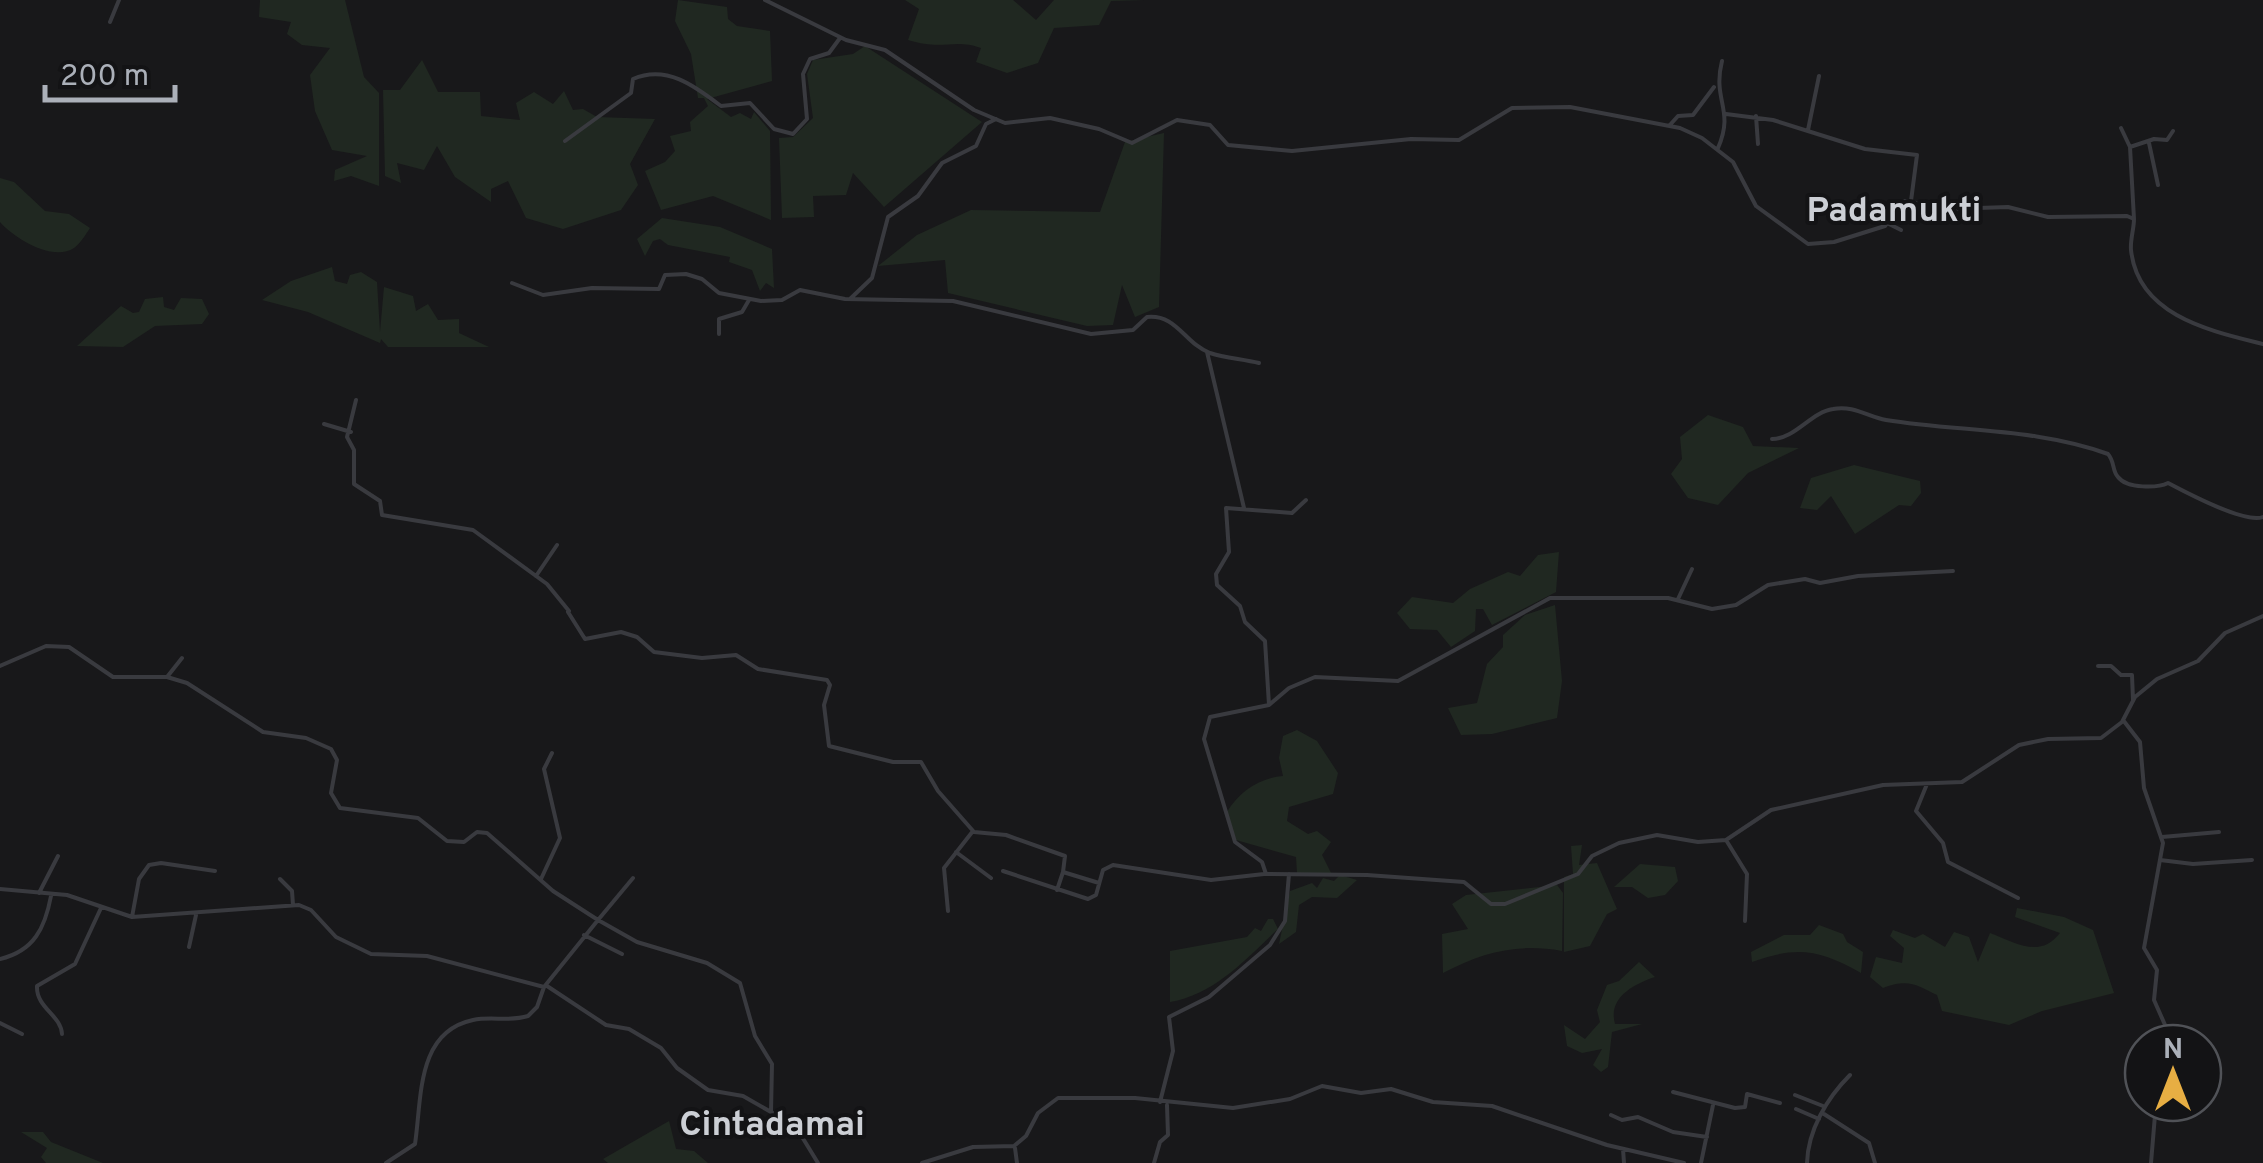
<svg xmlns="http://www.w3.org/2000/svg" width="2263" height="1163" font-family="Overpass,sans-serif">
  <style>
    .green { fill: #202821 }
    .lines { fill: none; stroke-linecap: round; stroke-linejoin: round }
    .street { stroke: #393a3f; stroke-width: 4 }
    .labels { text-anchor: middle; stroke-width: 8; stroke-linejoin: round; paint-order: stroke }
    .quarter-label { font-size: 35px; font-weight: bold; fill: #cccfd5; stroke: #131315 }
  </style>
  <rect width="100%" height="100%" fill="#18181a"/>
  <!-- green -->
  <path class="green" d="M260 0H345L364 77 379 93V186L351 176 334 181 335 170 367 156 332 150 315 111 310 75 330 48 302 45 287 34 291 22 259 17Z
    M678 0 727 7 728 19 737 26 770 31 772 81 707 99 731 117 740 113 751 119 754 112 770 131 771 220 713 196 661 210 645 171 665 162 675 151 670 136 691 131 690 122 708 106 704 98H698L691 54 675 21Z
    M905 0H1013L1036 20 1054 0H1145L1111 1 1099 25 1054 28 1038 63 1007 73 976 62 981 48C954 38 943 51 908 40L919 9Z
    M865 46 982 122 884 207 853 173 846 195 813 196 814 217 782 218 779 138 793 137 813 118 807 74 813 60 853 54Z
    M422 60 438 92H480L481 116 520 120 516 103 534 92 553 104 564 91 573 110 583 109 597 117 655 119 630 164 638 185 621 210 563 229 526 218 508 181 491 189V202L455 177 437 146 424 170 397 163 401 183 385 176 383 90H400Z
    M1164 133 1159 307 1135 317 1122 285 1113 325 1087 326 948 293 945 260 878 266 917 235 971 210 1100 212 1125 142Z
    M0 178 14 182 45 211 69 214 90 228C86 234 80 244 74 248 52 262 14 238 0 222Z
    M662 218 720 227 772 249 774 288 766 283 760 291 752 270 729 262 730 257 668 245 660 239 653 241 645 256 637 239Z
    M332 267 335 281 347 284 350 275 361 272 377 282 380 332 384 287 413 296 416 311 428 304 438 320 459 319V333L489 347H388L381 339 380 343 308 312 262 300 291 281Z
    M163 297 164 307 174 310 181 298 202 299 209 314 202 324 155 326 123 347 77 346 121 306 133 313 139 312 145 299Z
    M1708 415 1743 427 1753 446 1799 448 1748 473 1718 505 1688 498 1671 474 1682 459 1680 437Z
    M1854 465 1920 481 1921 493 1911 506 1899 505 1855 534 1831 496 1817 510 1800 508 1811 478Z
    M1559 552 1556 592 1492 625 1483 609H1476L1475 631 1451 647 1437 630 1410 629 1397 613 1412 597 1453 603 1470 589 1508 572 1520 576 1538 555Z
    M1555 605 1562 681 1557 718 1492 734 1461 735 1448 708 1477 703 1487 664 1503 647V635L1525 615Z
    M1297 730 1317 741 1338 773 1333 794 1289 807 1287 821 1308 834 1317 831 1331 842 1322 855 1331 873H1297L1296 857 1236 840 1227 812C1239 792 1259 778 1283 776L1279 758 1283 736Z
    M1582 845 1579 865 1597 863 1617 909 1607 914 1590 946 1564 952V877L1573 874 1571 846Z
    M1640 864 1675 867 1678 881 1665 895 1648 898 1632 887H1614Z
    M1340 875 1357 880 1337 898 1312 897 1299 905 1296 932 1279 944 1290 891 1312 883 1317 888 1323 878 1334 881Z
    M1557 885 1563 893 1562 951C1517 943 1483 952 1443 973L1442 934 1468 929 1452 904 1466 895Z
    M2017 908 2064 917 2093 930 2114 993 2042 1011 2009 1025 1942 1011 1937 995C1917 986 1910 978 1883 988L1870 977 1876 957 1902 963 1904 948 1890 936 1893 930 1915 938 1923 934 1945 947 1954 932 1969 937 1978 962 1990 933C2016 943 2040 959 2060 933L2015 917Z
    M1268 919H1273L1278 929C1245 960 1215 994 1170 1002V951L1247 937 1255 928 1261 931Z
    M1819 925 1843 934 1847 942 1863 952 1861 973C1819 949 1796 946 1752 962L1751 952 1784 935H1810Z
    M1639 962 1655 977C1631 985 1608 999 1615 1024H1642L1612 1032 1608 1067 1601 1072 1593 1065 1602 1049 1582 1053 1567 1046 1564 1025 1585 1039 1600 1022 1597 1010 1607 985 1619 981Z
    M669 1121 676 1149 694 1151 708 1163H608L603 1159Z
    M21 1132H43L51 1142 103 1163H46L41 1157 47 1148Z"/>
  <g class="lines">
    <!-- street -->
    <path class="street" d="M765 0 846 40 885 50 974 110 1005 123 1050 118 1099 129 1132 143 1177 120 1210 125 1228 145 1292 151 1411 139 1459 140 1512 108 1570 107 1680 128 1702 138 1733 162 1756 206 1808 244 1834 242 1885 226 1905 201 1949 209 2008 207 2048 217 2127 216 2134 219C2134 229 2130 240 2131 250 2138 316 2211 331 2263 344
      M110 22 119 0
      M1726 114 1773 120 1865 149 1917 155 1911 201
      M1756 116 1758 144
      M1669 126 1678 116 1693 115 1714 87
      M2121 128 2130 147 2134 219
      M1808 130 1819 76
      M565 141 631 93 633 79C667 64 696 87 721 106L750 103 774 129 793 134 807 119 803 74 810 59 829 53 840 38
      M2149 143 2158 185
      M2130 147 2154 139 2167 140 2173 131
      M1718 148C1735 109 1712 101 1722 61
      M1889 224 1901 230
      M512 283 543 295 592 288 659 289 665 275 686 274 702 279 719 293 761 301 782 300 800 290 845 299 953 301 1091 334 1133 330 1147 317C1177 314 1184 343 1210 353 1225 358 1243 359 1259 363
      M850 299 872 278 888 217 918 196 942 163 976 146 986 124 996 119
      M719 334V319L742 312 749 300
      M1207 352 1244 508
      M356 400 347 437 354 450V484L380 501 382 515 473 530 547 584 569 611
      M324 424 351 432
      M1772 439C1795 439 1811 412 1833 409 1854 405 1868 417 1886 420 1961 432 2036 428 2108 454 2115 462 2112 471 2118 477 2127 489 2158 488 2168 483 2187 493 2245 524 2263 517
      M536 576 557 545
      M1678 599 1692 569
      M568 612 585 639 621 632 637 637 654 652 702 658 736 655 758 669 827 680 830 685 824 705 829 746 893 762H921L938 791 974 832 1006 835 1065 856 1063 872 1099 883
      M0 666 46 646 69 647 113 677H167L187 683 263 732 306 738 331 749 337 760 331 793 340 808 418 818 447 841 464 842 477 832 487 833 553 891 598 920 633 878
      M2098 666H2111L2121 675H2132L2133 700
      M167 677 182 658
      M1269 705 1289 688 1315 677 1398 681 1550 598H1668L1712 609 1736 605 1768 585 1805 579 1820 583 1858 576 1953 571
      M2123 720 2140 742 2144 788 2163 843 2144 948 2157 970 2154 1000 2173 1043
      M1927 784 1916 811 1943 843 1948 862 2018 898
      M2162 837 2219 832
      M1726 840 1747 874 1745 921
      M956 852 991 878
      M2160 860 2193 864 2252 860
      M1003 871 1088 899 1096 895 1103 870 1113 865 1211 880 1264 874 1367 875 1464 882 1491 904H1505L1578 874 1592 856 1619 843 1657 835 1698 842 1726 840 1771 810 1883 785 1962 782 2019 745 2048 739 2101 738 2122 722 2135 697 2157 679 2198 661 2225 633 2263 616
      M1266 874 1262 862 1235 842 1204 739 1210 717 1269 705 1265 641 1245 622 1240 606 1217 585 1216 574 1229 552 1226 508 1292 513 1306 500
      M280 879 292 891 293 905
      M541 879 560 838 544 769 552 753
      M0 889 67 895 132 917 299 905 311 910 336 937 371 954 427 956 544 987 598 920 637 942 707 963 740 983 755 1036 772 1064 771 1112 796 1127 818 1163
      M1057 890 1063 872
      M39 893 58 856
      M948 911 944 868 973 831
      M132 917 139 879 149 865 161 863 215 871
      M584 935 622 954
      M189 947 196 915
      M0 959C34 951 45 928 51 896
      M547 986 606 1025 629 1029 661 1048 677 1068 708 1090 743 1096 771 1112
      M0 1023 22 1034
      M62 1034C61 1015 36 1008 37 986L75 964 101 908
      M1673 1092 1735 1108 1745 1107 1747 1094 1780 1103
      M1795 1095 1823 1106
      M1160 1102 1173 1051 1169 1017 1209 997 1270 945 1285 921 1289 874
      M1796 1109 1819 1119
      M1824 1114 1869 1143 1875 1163
      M1611 1115 1622 1120 1638 1117 1673 1132 1707 1137
      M1015 1148 1017 1163
      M1623 1149 1624 1163
      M386 1163 415 1144C422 1098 416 1032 473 1020 492 1016 509 1022 528 1016L537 1007 544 987
      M922 1163 973 1147 1014 1146 1026 1136 1038 1113 1058 1098H1135L1233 1108 1290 1099 1322 1086 1361 1093 1391 1089 1433 1102 1492 1106 1607 1145 1684 1163
      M1154 1163 1160 1142 1168 1135 1167 1105
      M1701 1163 1713 1105
      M1807 1163C1808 1130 1827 1098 1850 1075
      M2151 1163 2156 1103"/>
  </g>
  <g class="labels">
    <!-- quarter labels -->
    <g class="quarter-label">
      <text x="1894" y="221">Padamukti</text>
      <text x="772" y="1135">Cintadamai</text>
    </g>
  </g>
  <!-- north arrow -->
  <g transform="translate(2173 1073)"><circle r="48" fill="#131315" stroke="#505257" stroke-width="2.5"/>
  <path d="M0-8L18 38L0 25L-18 38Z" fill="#e7ae43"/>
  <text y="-15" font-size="28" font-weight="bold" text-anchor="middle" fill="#abb0b9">N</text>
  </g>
  <!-- scale -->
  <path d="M45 85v15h130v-15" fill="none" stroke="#abb0b9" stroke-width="5"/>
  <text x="60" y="85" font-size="30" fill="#abb0b9" stroke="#131315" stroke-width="8" paint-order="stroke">200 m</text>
</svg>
